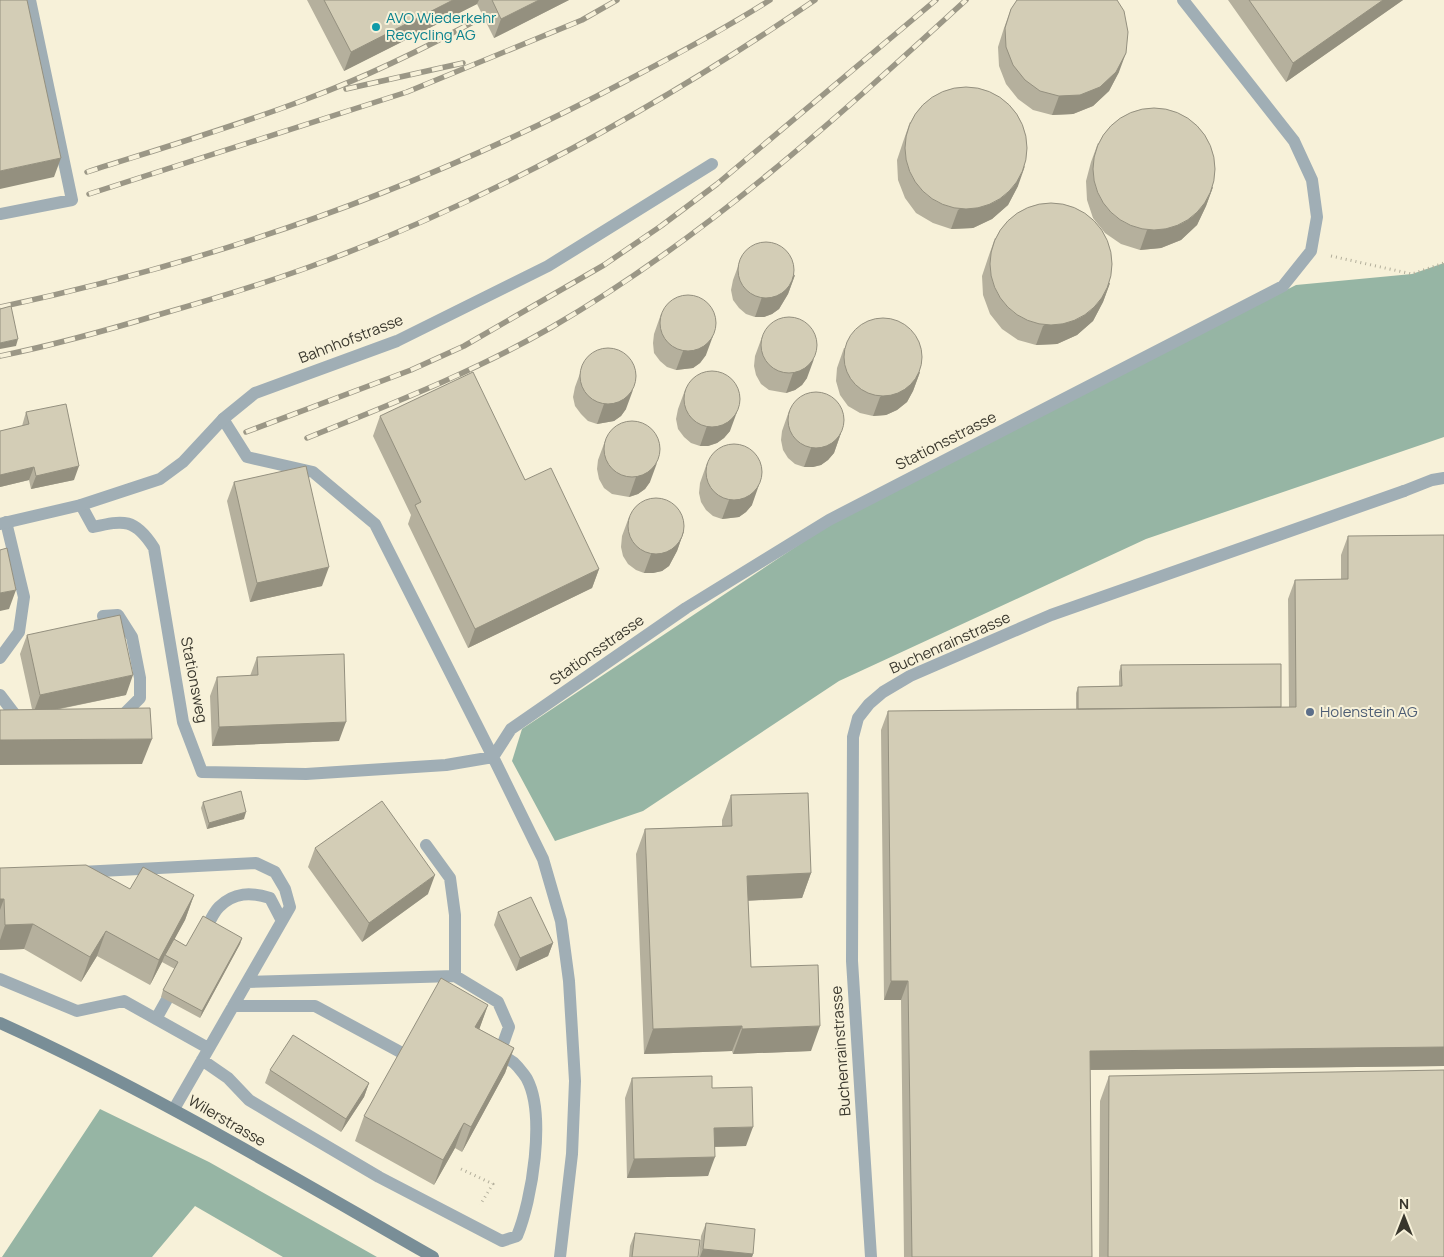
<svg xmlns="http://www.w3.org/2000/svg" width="1444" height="1257" font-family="Manrope,sans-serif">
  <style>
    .forest { fill: #96b5a4 }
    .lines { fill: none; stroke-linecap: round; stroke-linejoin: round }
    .path { stroke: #b2ae9b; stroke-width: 3; stroke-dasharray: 1 4; stroke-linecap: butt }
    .lane { stroke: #a0aeb5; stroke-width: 12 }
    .street { stroke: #a0aeb5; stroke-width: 12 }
    .secondary { stroke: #798e97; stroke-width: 12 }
    .rail-casing { stroke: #9b9786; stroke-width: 5.5 }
    .rail { stroke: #f7f1d9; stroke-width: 4; stroke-dasharray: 11; stroke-linecap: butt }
    .wall { fill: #b5b09d }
    .shaded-wall { fill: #94907f }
    .building { fill: #d3cdb6; stroke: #94907f }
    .culture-dot { fill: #0f9aa8; stroke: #f7f1d9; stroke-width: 2 }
    .service-dot { fill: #5c6f8a; stroke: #f7f1d9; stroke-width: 2 }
    .labels { text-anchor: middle; stroke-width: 4; stroke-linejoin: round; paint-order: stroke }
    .culture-label { font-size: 15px; fill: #0d838f; stroke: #f7f1d9; text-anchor: start }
    .street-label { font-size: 15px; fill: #39372d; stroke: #f7f1d9 }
    .service-label { font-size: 15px; fill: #4e5e75; stroke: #f7f1d9; text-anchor: start }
  </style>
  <rect width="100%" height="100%" fill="#f7f1d9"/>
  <!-- forest -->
  <path class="forest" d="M1444 263V437L1146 539 839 681 643 811 555 841 512 761 522 729 839 518 1296 285 1412 274Z
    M100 1109 209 1162 377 1257H283L195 1206 152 1257H2Z"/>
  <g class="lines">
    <!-- path -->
    <path class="path" d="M1331 256 1412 274 1444 263
      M461 1169 493 1184 480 1205"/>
    <!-- lane -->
    <path class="lane" d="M0 214 72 200 30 0
      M223 419 247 457 313 472 375 524 493 757 543 859 561 921 569 981 575 1081 572 1154 560 1257
      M1404 491 1432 480 1444 478
      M81 505 93 527C124 520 135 518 154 548L183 722 202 772 306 774 446 765 493 757
      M103 616 118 615 132 637 140 678V698L120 718
      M0 658 19 632 24 597 6 522
      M0 695 19 720H23
      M493 757 511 729 686 608 829 520 1283 286 1311 251 1317 217 1312 180 1294 141 1183 0
      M426 845 450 878 455 915V976
      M81 872 256 863 275 872 285 889 290 907 174 1109
      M203 935C208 926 212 914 219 907 234 892 251 892 270 898L282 921
      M0 979 77 1011 124 1001 208 1048
      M247 982 455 976 498 1002 509 1027 499 1055
      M233 1006H315L404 1054
      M156 1019 175 985
      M202 1060 228 1078 249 1100 284 1121 379 1177 502 1241 517 1236C532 1200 546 1115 527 1079 525 1075 521 1071 518 1067 513 1061 503 1054 495 1056"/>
    <!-- street -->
    <path class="street" d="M0 524 81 505 160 479 183 462 223 419 255 393 397 341 548 266 712 164
      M871 1257 852 961 853 737 858 718 869 704 883 692 910 676 1051 615 1404 491"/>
    <!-- secondary -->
    <path class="secondary" d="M0 1023C150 1091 291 1176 433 1257"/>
    <defs>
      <path id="rail" d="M346 89 463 63
        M87 172C159 149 233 127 304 100 366 77 426 48 484 16
        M89 194 407 92 582 20 617 0
        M0 307C218 261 427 186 624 82 674 56 723 30 770 0
        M0 356C54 345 108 330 161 314 217 298 273 281 328 260 501 195 663 104 815 0
        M246 432 411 370 464 346 604 265 661 226 717 184 936 0
        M307 438C391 404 474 372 552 327 704 239 837 118 966 0"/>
    </defs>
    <!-- rail casing -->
    <use href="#rail" class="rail-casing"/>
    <!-- rail -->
    <use href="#rail" class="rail"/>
  </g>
  <!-- wall -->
  <path class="wall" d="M307 0H569L494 38 477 4 344 71Z
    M1228 0H1403L1286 82Z
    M1011 9 1119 72 1109 91 1093 106 1073 114 1052 115 1033 110 1018 99 1006 84 999 66 998 47 1004 28Z
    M910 122 1018 186 1008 205 992 219 973 228 951 229 933 223 916 213 905 198 898 180 897 160 903 142Z
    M1098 143 1213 187 1206 206 1197 225 1181 240 1161 248 1140 250 1121 244 1105 233 1093 218 1087 200 1086 181 1091 162Z
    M995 238 1110 283 1103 302 1093 321 1077 335 1057 344 1036 345 1018 340 1002 329 990 314 983 295 982 276 988 258Z
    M740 261 795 275 788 294 779 309 772 314 764 317H755L746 314 739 308 733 300 731 290 733 280Z
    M661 314 706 355 700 363 693 368 676 370 667 367 660 361 654 353 653 343 654 334Z
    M762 337 807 378 802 385 795 390 786 393 769 390 761 384 756 375 754 366 755 356Z
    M844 348 920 372 913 391 907 402 897 410 886 415 873 416 860 413 848 406 840 395 836 381 837 368Z
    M582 368 626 409 621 416 614 421 597 424 588 421 581 414 575 406 573 397 575 387Z
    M685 390 730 431 724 438 717 443 708 446H700L691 443 684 437 678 429 676 419 678 409Z
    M789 411 841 433 834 453 828 460 821 465 813 467H804L795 464 788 458 783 450 781 440 782 431Z
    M26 412 74 480 31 489 29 480 0 487V431L22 426Z
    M380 416 525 480 599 569 592 588 468 648 408 524 411 515 373 436Z
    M605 441 650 482 645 489 638 494 629 497 612 494 604 488 599 479 597 469 598 460Z
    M707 463 752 505 746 512 739 517 722 519 713 516 706 510 701 502 699 493 700 483Z
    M234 482 322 586 250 602 227 501Z
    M629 517 684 531 677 551 669 566 662 571 653 573H644L636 570 628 564 623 556 621 547 622 536Z
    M1348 536 1444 1066 1090 1070 1092 1257H904L901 1000H884L881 730 888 711 1076 709V693L1078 687 1119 686V672L1121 665 1281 707H1289L1288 599 1295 580 1341 579V555Z
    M27 635 126 695 60 709 142 764 32 709 20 654Z
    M257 657 339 741 212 746 210 696 217 677 250 676Z
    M731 795 811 873 802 898 748 901 751 967 811 1051 733 1054 732 1051 644 1054 636 854 645 829 722 826V820Z
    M203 802 244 819 207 829 201 808Z
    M315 848 428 894 362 942 308 867Z
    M0 868 130 889 194 895 185 920 174 939 186 946 242 938 240 944 200 1018 161 997 163 990 175 969 162 962 150 985 97 956 81 982 24 949 0 950Z
    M498 912 553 943 548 956 516 971 494 925Z
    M488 1005 479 1029 514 1048 505 1073 462 1152 455 1148 434 1185 355 1141 364 1116Z
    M270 1070 369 1083 364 1097 341 1132 265 1083Z
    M1109 1076 1444 1257H1099L1100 1101Z
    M632 1078 712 1088 746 1146 715 1147 708 1176 627 1178 625 1098Z
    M706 1223 753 1254 752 1257H629L630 1246 635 1233 699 1257 701 1236Z"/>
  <!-- shaded-wall -->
  <path class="shaded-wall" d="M453 0H479L477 4 344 71 351 52Z
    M539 0H569L494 38 501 19Z
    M1383 0H1403L1286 82 1293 63Z
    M1126 53 1119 72 1109 91 1093 106 1073 114 1052 115 1059 96Z
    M61 158 54 177 0 189V171Z
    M1025 166 1018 186 1008 205 992 219 973 228 951 229 958 210Z
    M1213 187 1206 206 1197 225 1181 240 1161 248 1140 250 1147 230Z
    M795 275 788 294 779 309 772 314 764 317H755L762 297Z
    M1110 283 1103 302 1093 321 1077 335 1057 344 1036 345 1043 326Z
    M713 336 706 355 700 363 693 368 676 370 683 351Z
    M18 339 16 346 0 349V343Z
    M814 359 807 378 802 385 795 390 786 393 793 373Z
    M920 372 913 391 907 402 897 410 886 415 873 416 880 397Z
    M633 390 626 409 621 416 614 421 597 424 604 404Z
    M737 412 730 431 724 438 717 443 708 446H700L707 426Z
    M841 433 834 453 828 460 821 465 813 467H804L811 448Z
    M657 463 650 482 645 489 638 494 629 497 636 477Z
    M79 466 74 480 31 489 36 476Z
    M34 467 29 480 0 487V475Z
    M759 485 752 505 746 512 739 517 722 519 729 500Z
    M684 531 677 551 669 566 662 571 653 573H644L651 554Z
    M329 567 322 586 250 602 257 583Z
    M599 569 592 588 468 648 475 629Z
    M16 590 9 609 0 611V593Z
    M133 675 126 695 33 714 40 695Z
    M346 722 339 741 212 746 219 727Z
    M152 739 142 764 0 765V740Z
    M246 812 244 819 207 829 209 823Z
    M811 873 802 898 738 901 747 876Z
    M435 875 428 894 362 942 369 923Z
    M194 895 185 920 166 955H165L162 962 150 985 159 960Z
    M0 899H4L0 910Z
    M33 924 24 949 0 950V940L5 925Z
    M106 931 97 956 81 982 90 957Z
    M242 938 240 944 200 1018 202 1011Z
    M553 943 548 956 516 971 520 958Z
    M891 981H908L901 1000H884Z
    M488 1005 479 1030 475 1027Z
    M742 1026 732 1051 644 1054 653 1029Z
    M820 1026 811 1051 733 1054 742 1029Z
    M1444 1047V1066L1083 1070 1090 1051Z
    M514 1048 505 1073 462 1152 471 1127Z
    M369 1083 364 1097 341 1132 346 1119Z
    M464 1123 455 1148 434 1185 443 1160Z
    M753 1127 746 1146 707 1147 714 1128Z
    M715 1157 708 1176 627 1178 634 1159Z
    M703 1249 753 1254 752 1257H700Z"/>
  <!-- building -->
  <path class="building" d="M0 0H27L61 158 0 171Z
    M324 0H453L351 52Z
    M492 0H539L501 19Z
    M1017 0H1117L1124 11 1128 32 1126 53 1116 72 1100 87 1080 95 1059 96 1040 91 1025 80 1013 65 1006 47 1005 28 1011 9Z
    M1249 0H1383L1293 63Z
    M905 148a61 61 0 1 1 122 0a61 61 0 1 1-122 0Z
    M1093 169a61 61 0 1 1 122 0a61 61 0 1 1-122 0Z
    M990 264a61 61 0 1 1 122 0a61 61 0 1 1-122 0Z
    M738 270a28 28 0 1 1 56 0a28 28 0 1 1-56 0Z
    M660 323a28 28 0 1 1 56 0a28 28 0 1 1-56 0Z
    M11 306 18 339 0 343V309Z
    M761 345a28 28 0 1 1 56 0a28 28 0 1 1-56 0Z
    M844 357a39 39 0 1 1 78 0a39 39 0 1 1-78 0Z
    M580 376a28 28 0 1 1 56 0a28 28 0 1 1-56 0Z
    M684 399a28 28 0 1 1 56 0a28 28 0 1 1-56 0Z
    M473 372 525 480 551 468 599 569 475 629 415 505 421 502 380 416Z
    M788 420a28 28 0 1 1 56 0a28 28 0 1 1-56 0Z
    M66 404 79 466 36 476 34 467 0 475V431L29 424 26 412Z
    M604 449a28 28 0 1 1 56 0a28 28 0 1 1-56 0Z
    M706 472a28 28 0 1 1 56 0a28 28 0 1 1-56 0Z
    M306 466 329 567 257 583 234 482Z
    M628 526a28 28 0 1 1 56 0a28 28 0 1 1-56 0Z
    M1444 535V1047L1090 1051 1092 1257H912L908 981H891L888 711 1296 707 1295 580 1348 579V536Z
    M7 548 16 590 0 593V550Z
    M120 615 133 675 40 695 27 635Z
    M344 654 346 722 219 727 217 677 258 675 257 657Z
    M1281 664V707L1078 709V687L1122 686 1121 665Z
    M150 708 152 739 0 740V710Z
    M241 791 246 812 209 823 203 802Z
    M808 793 811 873 747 876 751 967 818 965 820 1026 742 1029V1026L653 1029 645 829 732 826 731 795Z
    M382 801 435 875 369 923 315 848Z
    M86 865 130 889 143 867 194 895 159 960 106 931 90 957 33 924 5 925 4 899H0V868Z
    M531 897 553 943 520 958 498 912Z
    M203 916 242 938 202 1011 163 990 178 962 165 955 174 939 186 946Z
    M441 978 488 1005 475 1027 514 1048 471 1127 464 1123 443 1160 364 1116Z
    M293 1035 369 1083 346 1119 270 1070Z
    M1444 1070V1257H1108L1109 1076Z
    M712 1076V1088L752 1087 753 1127 714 1128 715 1157 634 1159 632 1078Z
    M706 1223 755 1229 753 1254 703 1249Z
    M635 1233 700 1240 698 1257H632Z"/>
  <!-- markers -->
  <circle class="culture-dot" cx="376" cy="27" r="5"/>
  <circle class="service-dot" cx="1310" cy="712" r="5"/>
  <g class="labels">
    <!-- culture labels -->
    <g class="culture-label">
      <text x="386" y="23">AVO Wiederkehr<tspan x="386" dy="17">Recycling AG</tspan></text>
    </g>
    <!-- street labels -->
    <g class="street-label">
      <text transform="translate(351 339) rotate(-21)" y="5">Bahnhofstrasse</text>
      <text transform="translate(946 441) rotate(-27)" y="5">Stationsstrasse</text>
      <text transform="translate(950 643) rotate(-24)" y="5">Buchenrainstrasse</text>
      <text transform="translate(597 650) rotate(-35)" y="5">Stationsstrasse</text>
      <text transform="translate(194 680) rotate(79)" y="5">Stationsweg</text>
      <text transform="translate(841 1051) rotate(-94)" y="5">Buchenrainstrasse</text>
      <text transform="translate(227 1121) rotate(30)" y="5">Wilerstrasse</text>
    </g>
    <!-- service labels -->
    <g class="service-label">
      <text x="1320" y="717">Holenstein AG</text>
    </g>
  </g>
  <!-- north arrow -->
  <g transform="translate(1404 1217)" stroke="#f7f1d9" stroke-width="4" paint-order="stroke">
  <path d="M0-4L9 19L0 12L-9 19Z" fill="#39372d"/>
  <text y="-8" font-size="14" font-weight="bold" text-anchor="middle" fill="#39372d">N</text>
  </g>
</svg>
